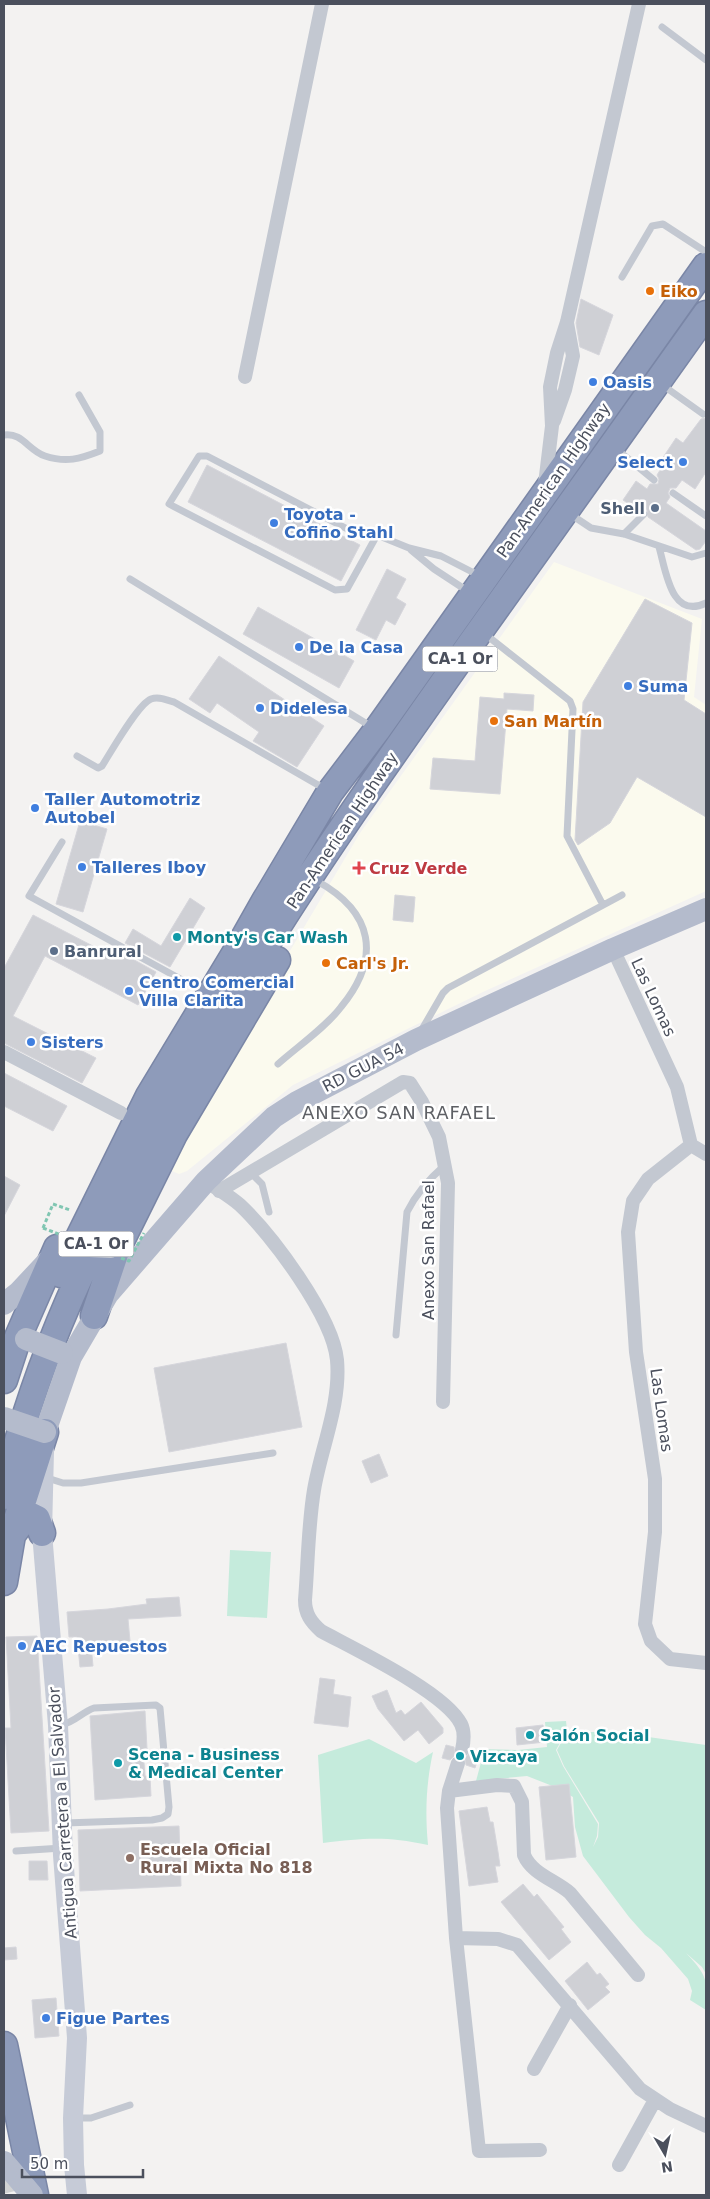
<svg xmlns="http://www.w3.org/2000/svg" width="710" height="2199" font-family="'DejaVu Sans',sans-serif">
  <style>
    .commercial { fill: #fbfaee }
    .green { fill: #c5ebdc }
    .building { fill: #cfd0d5; stroke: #d6d6dc }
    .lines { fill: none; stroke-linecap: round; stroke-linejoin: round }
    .highway-tunnel { stroke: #d1d2d3; stroke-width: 26; stroke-dasharray: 26 13; stroke-linecap: butt }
    .highway-casing { stroke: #7a86a6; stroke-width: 29 }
    .path { stroke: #80c6b2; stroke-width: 3; stroke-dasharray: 4 2.5; stroke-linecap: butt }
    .lane { stroke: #c3c8d1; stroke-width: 7 }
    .street { stroke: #c3c8d1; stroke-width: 14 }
    .secondary { stroke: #c6cbd7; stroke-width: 20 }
    .primary { stroke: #b4bbcc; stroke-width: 22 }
    .highway { stroke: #8e9bba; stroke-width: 26 }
    .path-bridge { stroke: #80c6b2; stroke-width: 3; stroke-dasharray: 4 2.5; stroke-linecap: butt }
    .street-bridge { stroke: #c3c8d1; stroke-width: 14 }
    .primary-bridge { stroke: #b4bbcc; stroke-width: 22 }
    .food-dot { fill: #e8710a; stroke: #fff; stroke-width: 2 }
    .shop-dot { fill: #3f7fe0; stroke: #fff; stroke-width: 2 }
    .service-dot { fill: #5c6f8a; stroke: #fff; stroke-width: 2 }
    .health-dot { fill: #e0444e; stroke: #fff; stroke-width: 2 }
    .culture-dot { fill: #0f9aa8; stroke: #fff; stroke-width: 2 }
    .education-dot { fill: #8d6e63; stroke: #fff; stroke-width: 2 }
    .labels { text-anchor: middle; stroke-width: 5; stroke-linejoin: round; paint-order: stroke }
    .shield { fill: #fff; stroke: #81848e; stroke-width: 1 }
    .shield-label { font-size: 15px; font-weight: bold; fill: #4b505d }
    .food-label { font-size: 16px; font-weight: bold; fill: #c56008; stroke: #fff; text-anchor: start }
    .shop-label { font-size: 16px; font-weight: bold; fill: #366cbe; stroke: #fff; text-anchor: start }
    .street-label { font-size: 16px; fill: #4b505d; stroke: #fff }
    .service-label { font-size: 16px; font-weight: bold; fill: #4e5e75; stroke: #fff; text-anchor: end }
    .health-label { font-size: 16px; font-weight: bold; fill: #be3a42; stroke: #fff; text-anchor: start }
    .culture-label { font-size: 16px; font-weight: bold; fill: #0d838f; stroke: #fff; text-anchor: start }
    .education-label { font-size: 16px; font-weight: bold; fill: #785e54; stroke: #fff; text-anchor: start }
    .neighbourhood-label { font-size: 18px; letter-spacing: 1px; fill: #5e6065; stroke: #fff }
  </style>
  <rect width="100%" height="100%" fill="#f3f2f1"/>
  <!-- commercial -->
  <path class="commercial" d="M554 562 702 619 694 697 706 705V891L485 991 293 1085 187 1171 179 1174 165 1168 186 1126 360 833Z"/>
  <!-- green -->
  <path class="green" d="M230 1550 271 1552 267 1618 227 1616Z
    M566 1721 567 1730 556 1750 563 1766 598 1824 597 1836 593 1847 598 1837 599 1823 564 1766 557 1750 567 1732H612L706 1745V1974L702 1967 686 1953C706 1974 709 1981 706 2010L690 2000 692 1991 688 1979 661 1948 645 1935 629 1917 583 1856 575 1827 573 1797 555 1787 527 1776 476 1781 483 1755V1749L518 1750 547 1747 545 1722Z
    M369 1739 416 1763 433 1752C426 1784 425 1813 428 1845 387 1836 364 1838 323 1843L318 1755Z"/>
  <!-- building -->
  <path class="building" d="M581 299 613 315 599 355 580 347 576 323Z
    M706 418V472L695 489 682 480 676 488H670L668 493 670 497 666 503 706 531V541L700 549 696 550 648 517 647 510 643 509 639 511 623 500 636 481 647 489 650 484H658L659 479 657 475 662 467 658 465 676 438 683 443 701 419Z
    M207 465 360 545 341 581 188 502Z
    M387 569 406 579 396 598 406 604 395 625 386 620 376 640 356 630Z
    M645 599 692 623 684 700 706 714V817L637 777 610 823 578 845 575 840 583 702Z
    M258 607 354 661 339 688 243 634Z
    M219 656 324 726 297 767 253 741 259 732 217 703 210 713 189 699Z
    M504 693 534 695 533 711 507 709 500 794 430 789 433 758 475 761 480 697 504 699Z
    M80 821 107 829 83 912 56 904Z
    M395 895 415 897 413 922 393 920Z
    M190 898 205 908 170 967 125 943 133 929 161 946Z
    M33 915 116 958 120 952 156 972 138 1005 45 956 13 1016 96 1058 82 1083 4 1043V968Z
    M4 1073 67 1106 53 1131 4 1106Z
    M4 1176 20 1185 4 1216Z
    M286 1343 302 1427 169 1452 154 1368Z
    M379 1454 388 1476 371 1483 362 1461Z
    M179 1597 181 1616 128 1619 130 1641 91 1645 93 1666 80 1667 77 1637H69L67 1612 108 1609 147 1604 146 1599Z
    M37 1636 49 1831 11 1833 5 1728H11L6 1637Z
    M320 1678 335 1680 333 1694 351 1697 348 1727 314 1723Z
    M387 1690 396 1713 401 1710 405 1715 421 1702 443 1728V1733L429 1744 418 1730 404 1741 378 1709 372 1696Z
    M145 1711 147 1749 143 1750 145 1776H150L151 1796 95 1800 90 1716Z
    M543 1725 545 1742 517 1745 516 1728Z
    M446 1745 454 1747 455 1755 450 1760 442 1758Z
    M470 1752 479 1755 475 1768 466 1765 465 1758Z
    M569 1784 576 1857 546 1860 539 1787Z
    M487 1807 490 1822H493L498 1852 500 1866H495L498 1882 469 1886 459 1811Z
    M179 1826 181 1886 80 1891 78 1830Z
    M29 1861H47L48 1880H29Z
    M523 1884 534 1897 537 1894 564 1927 561 1929 571 1942 549 1960 501 1902Z
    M16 1947 17 1959 4 1960V1948Z
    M587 1962 597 1975 600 1973 609 1984 605 1987 610 1992 588 2010 565 1981Z
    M56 1998 59 2036 35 2038 32 2000Z"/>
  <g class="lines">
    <!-- highway-tunnel -->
    <path class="highway-tunnel" d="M4 2167 11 2195"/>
    <defs>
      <path id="highway" d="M61 1274 149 1096 239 947 265 901 330 792 377 730 706 266
        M94 1316 116 1251 174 1134 277 960
        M4 1380 18 1337 57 1248
        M4 1496C47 1301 154 1127 258 958 324 850 399 746 472 642 550 533 628 423 706 314
        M12 1535 23 1520 31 1516 37 1519 42 1533
        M4 1582 12 1535 45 1432
        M4 2045 35 2195"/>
    </defs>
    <!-- highway casing -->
    <use href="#highway" class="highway-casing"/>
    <!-- path -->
    <path class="path" d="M43 1228 53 1204 70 1210"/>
    <!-- lane -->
    <path class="lane" d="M662 27 706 60
      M622 277 652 226 663 224 706 252
      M661 384 703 414
      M4 435C22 432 29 451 45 456 66 463 80 459 100 451V432L79 395
      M615 448 654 480
      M673 493 706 516
      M570 514 591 528 624 534 692 557 706 553
      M624 534 644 514
      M377 535 347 589 335 590 169 504 199 456H207L355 533 368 536 377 535 409 548 441 556 480 576
      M659 547C666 571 671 620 706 603
      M411 550 434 569 469 592
      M130 579 372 727
      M485 634 570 701 573 709 567 836 603 905
      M77 756 98 768 102 766C111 752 138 704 151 699 159 696 166 700 174 702L325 789
      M62 842 29 896 195 987
      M421 1031 443 993 448 988 622 895
      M278 1064C297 1047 326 1027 341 1007 382 957 373 912 317 881
      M250 1172 262 1184 269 1212
      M396 1335 407 1212C416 1194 429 1179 444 1166
      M44 1477 63 1483H81L273 1453
      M61 1725C74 1723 82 1712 94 1708L156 1705 160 1708 169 1807 168 1814 162 1818 152 1820 65 1823
      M16 1851 62 1848
      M74 2118H91L130 2105"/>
    <!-- street -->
    <path class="street" d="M245 377 322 4
      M554 421 565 390 573 356 567 323
      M545 484 552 426 550 387 557 353 567 322 639 4
      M613 949 677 1087 691 1145 706 1154
      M4 1052 121 1113
      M691 1145 648 1179 633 1201 628 1232 636 1352 655 1479V1532L645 1624 651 1641 670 1659 706 1663
      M206 1181C217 1189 230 1196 240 1205 272 1235 333 1317 337 1360 341 1404 321 1448 314 1490 308 1526 308 1564 305 1600 305 1614 311 1622 321 1631 354 1649 445 1692 461 1724 465 1732 464 1741 462 1750
      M219 1191 403 1082 410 1083 422 1102 439 1137 448 1183 443 1402
      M458 1763 449 1791 447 1808 456 1938 479 2151 540 2150
      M449 1791 497 1785 514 1786 522 1802 524 1855C532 1874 555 1880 570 1893L638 1975
      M456 1938 498 1939 517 1945 640 2089 670 2109 706 2126
      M534 2069 570 2005
      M619 2165 655 2100"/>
    <!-- secondary -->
    <path class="secondary" d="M44 1451 42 1533 58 1725 63 1855 77 2038 73 2118 74 2165 77 2195"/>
    <!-- primary -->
    <path class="primary" d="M4 1304 19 1292 48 1261
      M45 1432 71 1357 108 1294 206 1181 274 1117 297 1102 416 1040 613 949 706 909"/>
    <!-- highway -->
    <use href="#highway" class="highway"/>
    <!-- path-bridge -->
    <path class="path-bridge" d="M43 1228 64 1236
      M121 1258 129 1261 144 1233"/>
    <!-- street-bridge -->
    <path class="street-bridge" d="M68 1249 111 1251"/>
    <!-- primary-bridge -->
    <path class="primary-bridge" d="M26 1339 62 1353
      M4 1418 45 1432
      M4 2162 32 2195"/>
  </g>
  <!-- markers -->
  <g class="food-dot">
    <circle cx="650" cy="291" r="5"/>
    <circle cx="494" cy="721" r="5"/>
    <circle cx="326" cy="963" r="5"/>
  </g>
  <g class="shop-dot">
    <circle cx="593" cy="382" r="5"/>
    <circle cx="683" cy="462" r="5"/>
    <circle cx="274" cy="523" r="5"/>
    <circle cx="299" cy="647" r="5"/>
    <circle cx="628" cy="686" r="5"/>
    <circle cx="260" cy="708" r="5"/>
    <circle cx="35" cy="808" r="5"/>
    <circle cx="82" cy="867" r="5"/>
    <circle cx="129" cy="991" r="5"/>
    <circle cx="31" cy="1042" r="5"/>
    <circle cx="22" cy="1646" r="5"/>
    <circle cx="46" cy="2018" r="5"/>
  </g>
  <g class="service-dot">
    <circle cx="655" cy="508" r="5"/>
    <circle cx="54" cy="951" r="5"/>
  </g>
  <path class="health-dot" d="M356.5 860.5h5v5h5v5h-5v5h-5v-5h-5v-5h5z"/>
  <g class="culture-dot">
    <circle cx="177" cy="937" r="5"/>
    <circle cx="530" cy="1735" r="5"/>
    <circle cx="460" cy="1756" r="5"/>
    <circle cx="118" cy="1763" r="5"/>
  </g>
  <circle class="education-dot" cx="130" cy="1858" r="5"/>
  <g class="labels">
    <!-- shield labels -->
    <g class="shield">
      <rect x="422.5" y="646.5" width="75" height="25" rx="4"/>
      <rect x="58.5" y="1231.5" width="75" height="25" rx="4"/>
    </g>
    <g class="shield-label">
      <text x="460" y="664">CA-1 Or</text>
      <text x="96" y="1249">CA-1 Or</text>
    </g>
    <!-- food labels -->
    <g class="food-label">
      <text x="660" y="297">Eiko</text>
      <text x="504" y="727">San Martín</text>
      <text x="336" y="969">Carl's Jr.</text>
    </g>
    <!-- shop labels -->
    <g class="shop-label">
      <text x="603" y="388">Oasis</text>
      <text x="673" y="468" text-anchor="end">Select</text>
      <text x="284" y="520">Toyota -<tspan x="284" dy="18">Cofiño Stahl</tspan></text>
      <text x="309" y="653">De la Casa</text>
      <text x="638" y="692">Suma</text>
      <text x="270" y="714">Didelesa</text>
      <text x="45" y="805">Taller Automotriz<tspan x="45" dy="18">Autobel</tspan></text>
      <text x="92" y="873">Talleres Iboy</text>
      <text x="139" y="988">Centro Comercial<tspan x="139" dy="18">Villa Clarita</tspan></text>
      <text x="41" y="1048">Sisters</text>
      <text x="32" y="1652">AEC Repuestos</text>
      <text x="56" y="2024">Figue Partes</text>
    </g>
    <!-- street labels -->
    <g class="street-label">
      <text transform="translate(553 480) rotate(-55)" y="6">Pan-American Highway</text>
      <text transform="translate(342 830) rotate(-56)" y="6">Pan-American Highway</text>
      <text transform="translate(654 997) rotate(65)" y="6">Las Lomas</text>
      <text transform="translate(363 1067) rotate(-27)" y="6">RD GUA 54</text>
      <text transform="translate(428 1250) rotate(-90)" y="6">Anexo San Rafael</text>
      <text transform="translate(662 1410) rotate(82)" y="6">Las Lomas</text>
      <text transform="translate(62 1813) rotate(-94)" y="6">Antigua Carretera a El Salvador</text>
    </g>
    <!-- service labels -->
    <g class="service-label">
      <text x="645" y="514">Shell</text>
      <text x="64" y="957" text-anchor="start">Banrural</text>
    </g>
    <!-- health labels -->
    <g class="health-label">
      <text x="369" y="874">Cruz Verde</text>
    </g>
    <!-- culture labels -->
    <g class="culture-label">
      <text x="187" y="943">Monty's Car Wash</text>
      <text x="540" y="1741">Salón Social</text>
      <text x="128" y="1760">Scena - Business<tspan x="128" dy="18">&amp; Medical Center</tspan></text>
      <text x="470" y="1762">Vizcaya</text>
    </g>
    <!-- education labels -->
    <g class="education-label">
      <text x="140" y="1855">Escuela Oficial<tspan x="140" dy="18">Rural Mixta No 818</tspan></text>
    </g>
    <!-- neighbourhood labels -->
    <g class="neighbourhood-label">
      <text x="399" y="1119">ANEXO SAN RAFAEL</text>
    </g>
  </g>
  <!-- border -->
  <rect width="710" height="2199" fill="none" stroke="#4b505d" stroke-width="10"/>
  <!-- north arrow -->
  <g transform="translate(665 2154) rotate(171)" stroke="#ffffff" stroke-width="4" paint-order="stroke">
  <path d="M0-4L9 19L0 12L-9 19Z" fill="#4b505d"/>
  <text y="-8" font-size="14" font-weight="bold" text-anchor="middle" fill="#4b505d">N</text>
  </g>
  <!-- scale -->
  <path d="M22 2169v8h121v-8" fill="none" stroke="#4b505d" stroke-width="2.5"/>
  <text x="30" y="2169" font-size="15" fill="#4b505d" stroke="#ffffff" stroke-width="4" paint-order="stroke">50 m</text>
</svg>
